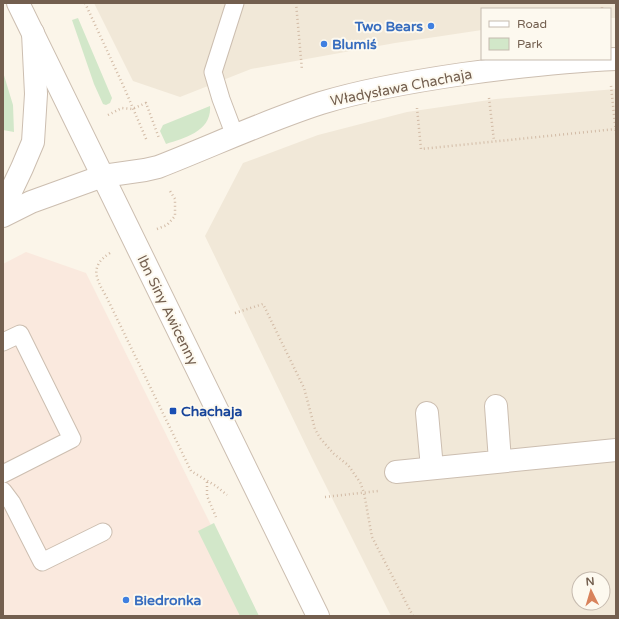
<svg xmlns="http://www.w3.org/2000/svg" width="619" height="619" font-family="'Varela Round',sans-serif">
  <style>
    .residential { fill: #f1e8d8; fill-rule: evenodd }
    .commercial { fill: #fae9de }
    .green { fill: #d2e7c9 }
    .lines { fill: none; stroke-linecap: round; stroke-linejoin: round }
    .service-casing { stroke: #ccbeb0; stroke-width: 19 }
    .minor-casing { stroke: #ccbeb0; stroke-width: 24 }
    .tertiary-casing { stroke: #ccbeb0; stroke-width: 24 }
    .path { stroke: #d2bba6; stroke-width: 2.5; stroke-dasharray: 1 3; stroke-linecap: butt }
    .service { stroke: #fff; stroke-width: 17 }
    .minor { stroke: #fff; stroke-width: 22 }
    .tertiary { stroke: #fff; stroke-width: 22 }
    .shop-dot { fill: #3f7fe0; stroke: #fdf9ef; stroke-width: 1.5 }
    .transit-dot { fill: #1a4fb4; stroke: #fdf9ef; stroke-width: 1.5 }
    .labels { text-anchor: middle; stroke-width: 4; stroke-linejoin: round; paint-order: stroke }
    .shop-label { font-size: 14px; font-weight: bold; fill: #366cbe; stroke: #fdf9ef; text-anchor: start }
    .street-label { font-size: 14px; fill: #735f4f; stroke: #fdf9ef }
    .transit-label { font-size: 14px; font-weight: bold; fill: #164399; stroke: #fdf9ef; text-anchor: start }
  </style>
  <rect width="100%" height="100%" fill="#fbf5e9"/>
  <!-- residential -->
  <path class="residential" d="M94 3H616V18H610V9H482V30L395 43 251 69 180 97 133 81Z
    M616 89V616H391L311 456 205 236 243 163 318 135 407 112 496 99ZM579 579H603V603H579Z"/>
  <!-- commercial -->
  <path class="commercial" d="M26 252 86 273 256 616H3V264Z"/>
  <!-- green -->
  <path class="green" d="M78 18 112 98 110 103 106 105 103 104 94 84 72 20Z
    M3 72 13 105 14 132 3 130Z
    M210 106C212 131 185 138 166 144L160 131 163 125Z
    M214 523 259 616H240L198 531Z"/>
  <g class="lines">
    <defs>
      <path id="service" d="M235 136 221 99 213 72 235 3
        M3 342 20 334 72 439 3 474
        M3 491 12 503 42 562 103 532"/>
      <path id="minor" d="M3 208 22 168 33 142 36 94 33 33
        M3 216 31 202 103 176 145 170 158 167C212 146 265 121 321 103 367 89 415 81 463 74 514 67 565 61 616 59
        M496 406 500 461
        M427 413 432 468
        M396 472 616 450"/>
      <path id="tertiary" d="M18 3 318 616"/>
    </defs>
    <!-- service casing -->
    <use href="#service" class="service-casing"/>
    <!-- minor casing -->
    <use href="#minor" class="minor-casing"/>
    <!-- tertiary casing -->
    <use href="#tertiary" class="tertiary-casing"/>
    <!-- path -->
    <path class="path" d="M85 3 123 85 147 141
      M296 3 302 70
      M602 3V9
      M611 86 616 134
      M489 98 494 141
      M417 108 421 149 616 129
      M108 115 122 108 132 109 146 103 159 138
      M157 229 167 225 175 216V199L170 191
      M110 253C88 267 97 280 107 298L191 471 216 486 227 495
      M235 313 263 304 304 388 315 429 320 438 334 454 348 465 360 482 364 493 372 537 413 616
      M207 482V496L216 517
      M325 497 378 491"/>
    <!-- service -->
    <use href="#service" class="service"/>
    <!-- minor -->
    <use href="#minor" class="minor"/>
    <!-- tertiary -->
    <use href="#tertiary" class="tertiary"/>
  </g>
  <!-- markers -->
  <g class="shop-dot">
    <circle cx="431" cy="26" r="4"/>
    <circle cx="324" cy="44" r="4"/>
    <circle cx="126" cy="600" r="4"/>
  </g>
  <rect class="transit-dot" x="169" y="407" width="8" height="8" rx="2"/>
  <g class="labels">
    <!-- shop labels -->
    <g class="shop-label">
      <text x="423" y="31" text-anchor="end">Two Bears</text>
      <text x="332" y="49">Blumiś</text>
      <text x="134" y="605">Biedronka</text>
    </g>
    <!-- street labels -->
    <g class="street-label">
      <text transform="translate(401 87) rotate(-11)" y="5">Władysława Chachaja</text>
      <text transform="translate(168 310) rotate(64)" y="5">Ibn Siny Awicenny</text>
    </g>
    <!-- transit labels -->
    <g class="transit-label">
      <text x="181" y="416">Chachaja</text>
    </g>
  </g>
  <!-- border -->
  <rect width="619" height="619" fill="none" stroke="#735f4f" stroke-width="8"/>
  <!-- legend -->
  <rect x="481" y="8" width="130" height="52" fill="#fdf9ef" stroke="#c6bbaf"/>
  <rect x="489" y="21" width="20" height="6" fill="#ffffff" stroke="#c6bbaf"/>
  <text x="517" y="28" font-size="12" fill="#735f4f">Road</text>
  <rect x="489" y="38" width="20" height="12" fill="#d2e7c9" stroke="#c6bbaf"/>
  <text x="517" y="48" font-size="12" fill="#735f4f">Park</text>
  <!-- north arrow -->
  <g transform="translate(591 591) rotate(355)"><circle r="19" fill="#fdf9ef" stroke="#c6bbaf"/>
  <path d="M0-3L7 15L0 10L-7 15Z" fill="#d8825b"/>
  <text y="-6" font-size="11" font-weight="bold" text-anchor="middle" fill="#735f4f">N</text>
  </g>
</svg>
